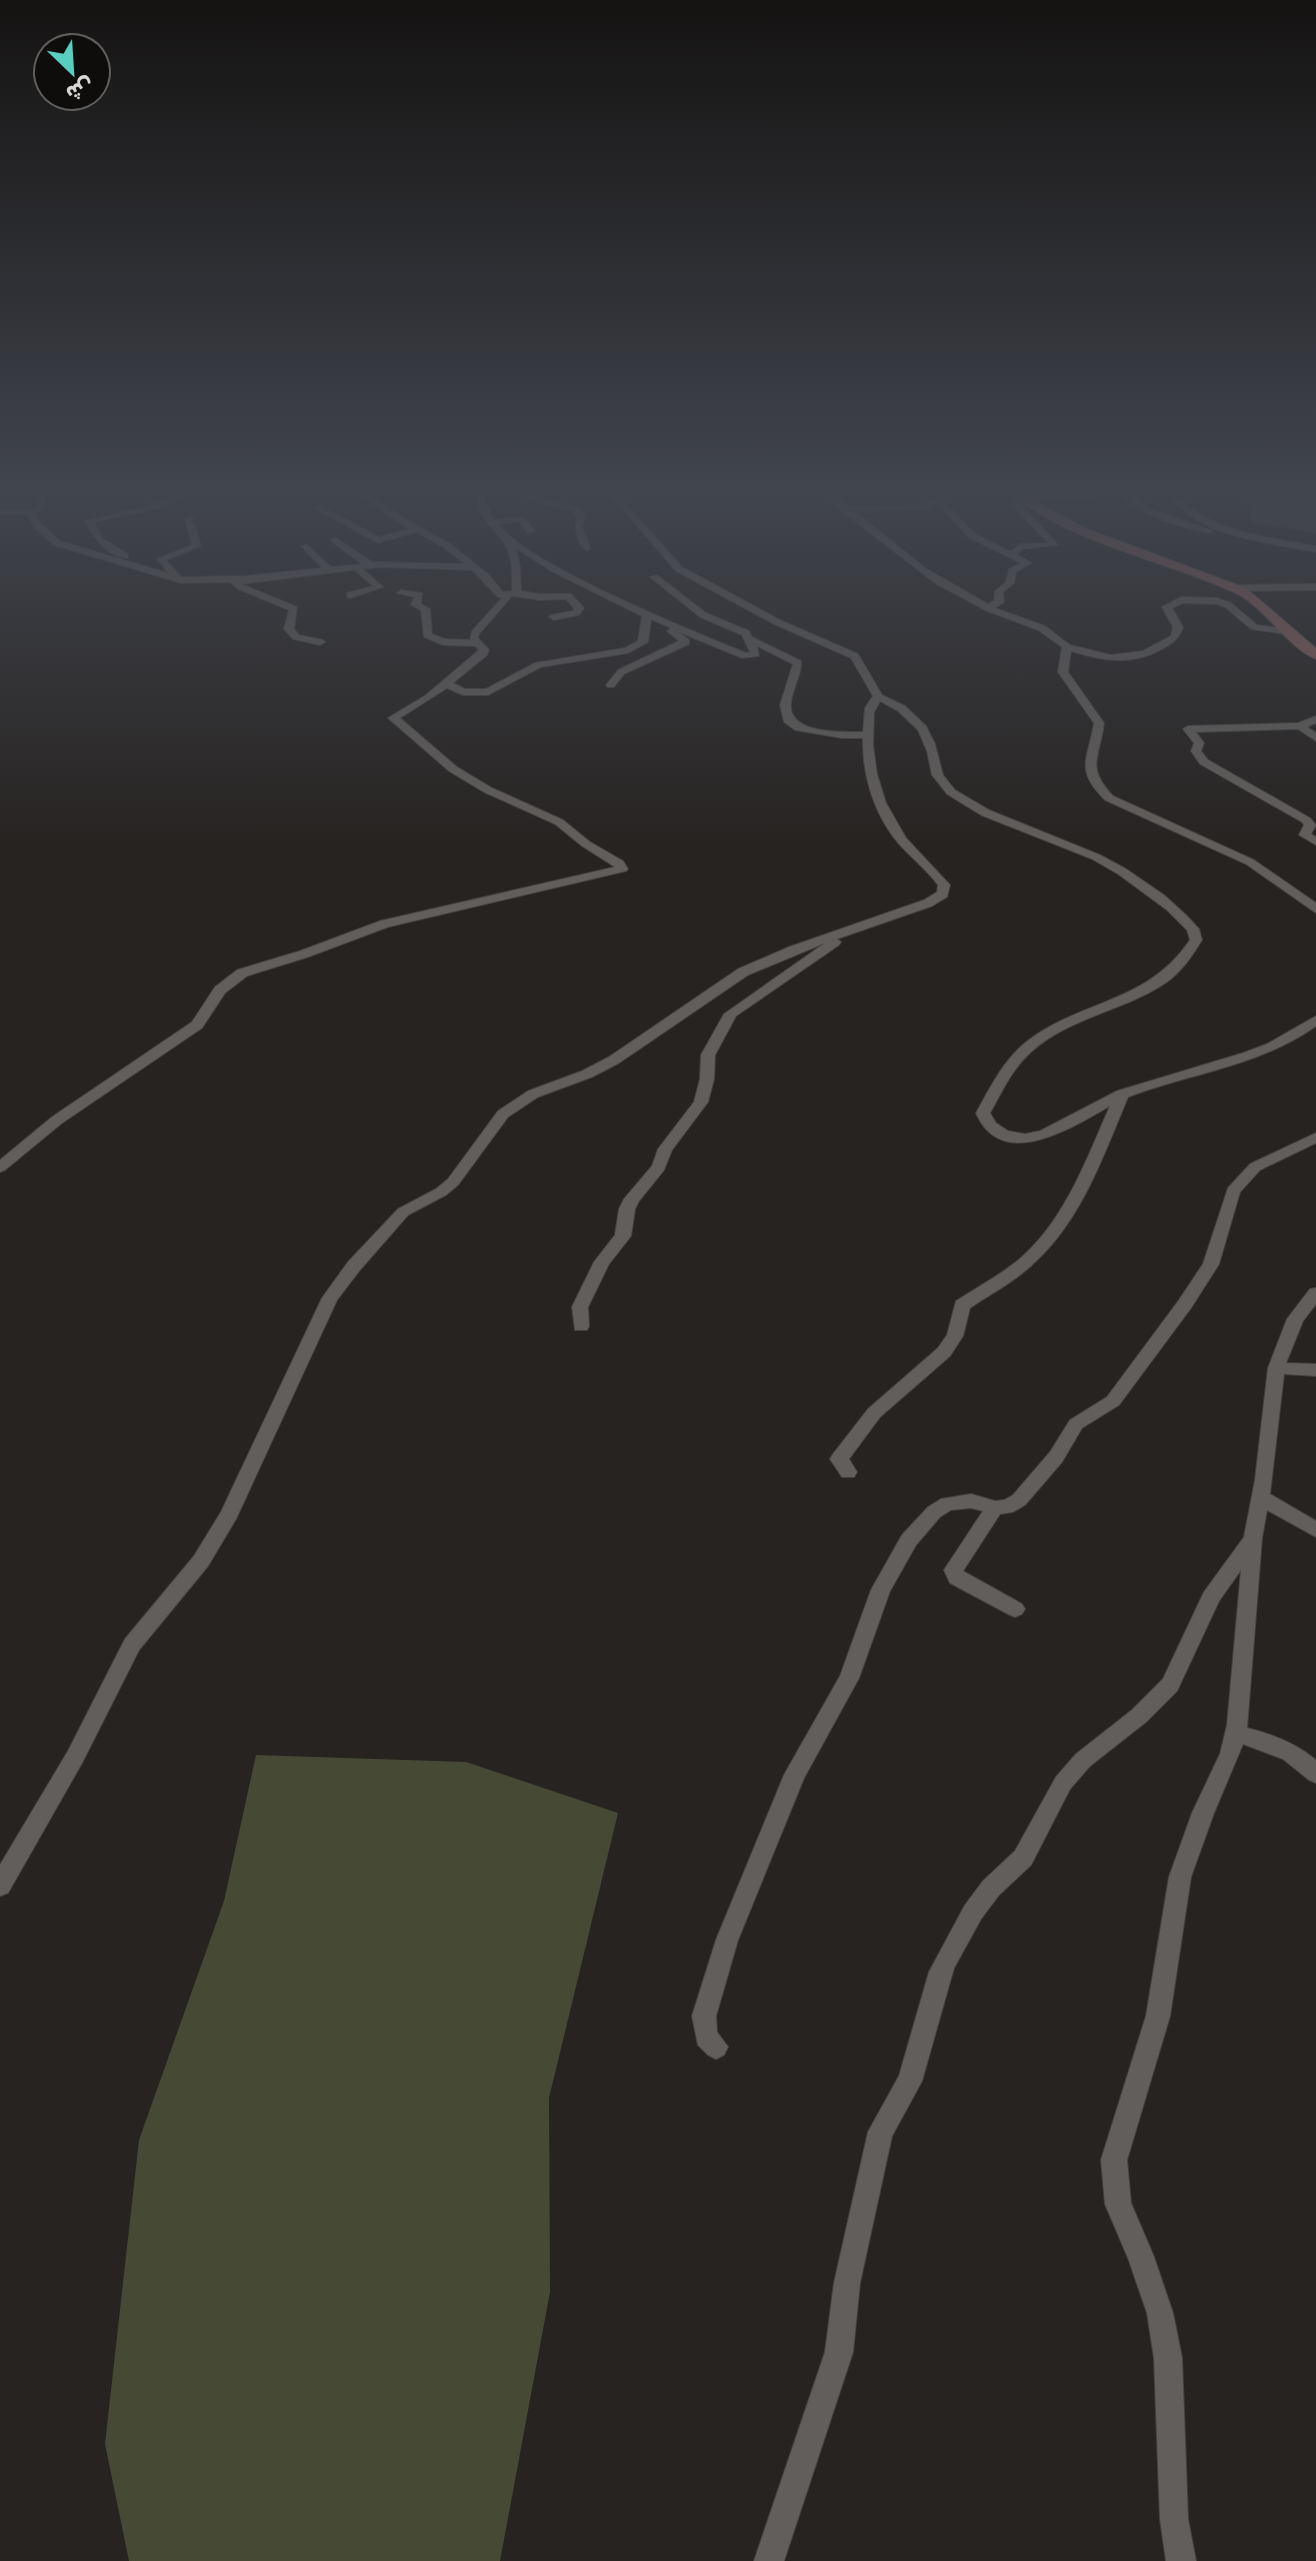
<svg xmlns="http://www.w3.org/2000/svg" width="1316" height="2561" font-family="Rubik,'Noto Sans Arabic',sans-serif">
  <style>
    .green { fill: #464a34 }
    .lines { fill: none; stroke-linecap: round; stroke-linejoin: round }
    .street-casing { stroke: #444240; stroke-width: 2 }
    .secondary-casing { stroke: #444240; stroke-width: 2 }
    .street { fill: #625e5b; fill-rule: evenodd }
    .secondary { fill: #8d605a; fill-rule: evenodd }
  </style>
  <rect width="100%" height="100%" fill="#272321"/>
  <!-- green -->
  <path class="green" d="M1243 487H1316V533L1253 522Z
    M256 1755 466 1762 618 1813 549 2098 550 2292 500 2561H129L105 2444 139 2140 224 1901Z"/>
  <g class="lines">
    <defs>
      <path id="street" d="M37 487H45V506L35 514 41 524 60 541 168 573 157 559 192 545 185 519 192 517 201 546 166 560 181 577 245 576 322 568 302 547 306 544 331 567 362 564 332 542 331 540 335 537 372 562 465 564 443 547 416 532 378 543 312 507 319 505 379 537 409 529 348 487H357L412 523 449 543 488 574 503 592 512 591C512 576 513 560 506 546 495 525 474 520 479 493L465 487 521 490 540 498 578 507 585 516 582 528 591 548 587 551C576 543 574 528 577 516L572 511 534 502 520 494 486 493V504L494 520 523 517 535 531 528 533 518 522 497 524C522 551 559 568 591 585 642 610 694 632 746 653L750 652 742 635 700 617 650 577 657 575 706 613 749 631 752 637 801 661C802 675 792 689 791 703 787 734 841 732 863 732L865 708 873 696 851 658 774 624 676 571 603 487H611L682 567 780 620 858 654 882 695 905 706 926 726 935 744 943 775 955 790 989 810 1100 855 1126 869 1164 895 1187 916 1199 929 1202 940C1192 956 1182 971 1167 982 1125 1011 1069 1017 1031 1052 1012 1069 1002 1092 990 1113L996 1123 1008 1131 1025 1134 1040 1131 1117 1091 1243 1053 1267 1044 1316 1016V1026C1260 1066 1191 1073 1128 1097 1104 1154 1082 1219 1035 1262 1016 1281 992 1293 970 1308L963 1336 950 1356 880 1417 849 1459 857 1472 854 1477H842L830 1459 833 1454 868 1409 938 1348 947 1335 956 1301C979 1286 1003 1274 1023 1256 1066 1217 1087 1158 1110 1106 1073 1127 1002 1173 976 1113 990 1088 1003 1061 1025 1043 1080 999 1146 1005 1190 940L1187 930 1167 910 1118 874 1092 859 981 815 947 794 932 775 927 751 918 730 898 711 880 701 874 712 873 745 877 774 886 803 906 838 950 885 947 897 932 906 837 939 841 942 839 945 736 1016 715 1055 714 1079 708 1102 672 1150 664 1170 639 1201 635 1209 631 1236 609 1264 588 1307 589 1326 587 1330H575L572 1307 594 1262 615 1235 619 1209 624 1199 652 1166 658 1149 694 1102 700 1079 701 1055 724 1014 825 943 748 975 619 1063 592 1077 538 1097 508 1117 458 1185 446 1195 408 1215 360 1270 337 1300 236 1519 208 1566 139 1650 82 1763 8 1893 0 1896V1865L68 1751 125 1639 194 1556 221 1512 322 1298 348 1262 398 1209 436 1189 448 1179 498 1111 528 1091 582 1071 609 1057 738 969 789 947 924 900 937 892 938 885C927 870 912 858 899 844 874 815 862 775 863 738H842L795 730 784 722 780 705 793 664 757 646 759 656 742 658 679 632 689 640V644L624 674 614 687H608L606 685 618 670 679 641 667 631 671 628 651 619 648 642 628 653 541 667 488 695H463L447 688 400 718 457 767 492 788 563 820 590 842 623 861 628 869 626 871 388 927 308 957 247 976 225 993 202 1028 62 1123 5 1170 0 1172V1160L52 1117 192 1022 215 987 237 970 300 951 380 921 615 867 582 846 555 824 484 792 449 771 388 718 426 695 479 650 475 646 443 645 424 637 421 610 411 605 414 597 397 593 401 590 422 593 421 604 430 609 432 634 445 639 470 640 472 631 502 598 498 597 472 570 382 567 363 569 383 587 350 598 347 597V593L373 586 354 570 241 584 297 607 294 629 299 635 323 640 325 642 320 645 293 639 284 629 289 610 238 589 230 582 181 583 54 545 34 527 28 515 0 514V510L29 511 37 505ZM516 548 551 571 642 616 638 641 625 648 535 663 486 689H465L453 683 487 655 489 650 478 638 479 634 512 596 540 600 566 599 574 608 573 611 551 615 549 617 554 620 579 615 584 608 571 594H540L521 591 520 567Z
        M381 487H389L397 494 390 496Z
        M822 487H830L850 507 922 505 934 498 936 487H944L942 499 974 533 1011 552 1020 544 1048 543 1017 510 1012 500 1024 496 1089 493 1093 491 1091 487H1099L1101 494 1090 497 1028 500 1020 503 1058 545 1022 549 1017 555 1032 563 1016 572 1014 583 1003 592 1004 602 995 608 1045 626 1070 645 1111 655 1143 651 1171 636 1173 627 1162 607 1181 597 1217 598 1231 603 1257 625 1295 630 1297 632 1292 635 1251 629 1225 607 1216 604 1183 603 1172 608 1183 627C1179 639 1173 643 1162 649 1132 666 1103 661 1071 651L1068 672 1104 723C1100 757 1085 767 1113 796L1254 860 1316 903V913L1246 864 1105 800C1074 769 1088 760 1094 723L1058 672 1062 647 1038 630 987 611 935 583 843 512ZM937 503 968 537 1021 563 1009 569 1006 582 995 591 994 601 988 604 925 568 856 512 924 509Z
        M1116 487H1124L1152 510 1213 531 1209 533C1173 525 1140 517 1116 487Z
        M1164 487H1172C1196 530 1271 538 1316 546V552C1266 542 1190 537 1164 487Z
        M176 493 183 495 173 502 152 510 94 522 102 538 128 554V558C107 557 94 538 85 521L146 506Z
        M1316 584V590L1235 591 1231 588 1235 585Z
        M1316 716V723L1307 727 1316 733V741L1298 729 1196 732 1204 743 1201 751 1208 760 1310 818 1316 825 1311 834 1316 837V845L1299 835 1304 825 1302 822 1200 764 1191 751 1194 743 1183 729 1188 726 1298 723Z
        M1316 1133V1143L1260 1170 1240 1192 1219 1264 1191 1308 1119 1405 1082 1428 1062 1462 1025 1505 1013 1512 1000 1514 963 1571 1022 1604 1025 1609 1022 1614 1015 1617 1008 1614 950 1583 944 1570 983 1511 971 1508 951 1510 940 1517 916 1545 890 1591 859 1678 804 1778 738 1940 716 2016 717 2032 728 2047 724 2055 716 2059 708 2055 698 2045 692 2016 716 1940 784 1775 840 1676 871 1590 902 1535 928 1507 941 1499 971 1494 995 1501 1004 1500 1013 1495 1050 1452 1070 1420 1107 1397 1179 1300 1203 1264 1228 1188 1250 1164Z
        M1316 1288V1304L1303 1321 1286 1363 1316 1364V1376L1284 1374 1270 1494 1316 1521V1537L1267 1510 1262 1538 1247 1728C1272 1734 1296 1743 1316 1760V1783L1309 1780 1283 1759 1243 1744 1214 1813 1191 1877 1170 2016 1127 2160 1131 2203 1154 2257 1173 2313 1182 2358 1188 2519 1196 2561H1166L1160 2519 1154 2358 1147 2313 1128 2258 1105 2204 1101 2160 1146 2016 1169 1877 1192 1813 1220 1754 1227 1725 1241 1570 1219 1601 1177 1691 1146 1722 1090 1766 1070 1789 1031 1865 999 1895 981 1919 954 1968 922 2081 892 2136 860 2283 853 2352 784 2561H754L825 2352 834 2283 868 2132 899 2076 929 1972 965 1905 983 1881 1015 1851 1056 1777 1076 1754 1132 1710 1163 1679 1204 1592 1244 1537 1255 1480 1268 1368 1287 1319 1310 1289Z"/>
      <path id="secondary" d="M1006 487H1017L1033 500 1085 528 1246 588 1316 648V659C1287 648 1265 607 1235 593 1168 561 1056 541 1006 487Z"/>
    </defs>
    <!-- street casing -->
    <use href="#street" class="street-casing"/>
    <!-- secondary casing -->
    <use href="#secondary" class="secondary-casing"/>
    <!-- street -->
    <use href="#street" class="street"/>
    <!-- secondary -->
    <use href="#secondary" class="secondary"/>
  </g>
  <!-- sky -->
  <linearGradient id="sky" x2="0" y2="1"><stop stop-color="#151312"/><stop offset="0.58" stop-color="#41454e"/><stop offset="1" stop-color="#41454e" stop-opacity="0"/></linearGradient>
  <rect width="1316" height="845" fill="url(#sky)"/>
  <!-- north arrow -->
  <g transform="translate(72 72) rotate(155)"><circle r="38" fill="#0f0d0c" stroke="#605e5c" stroke-width="2"/>
  <path d="M0-6L14 30L0 20L-14 30Z" fill="#58cec0"/>
  <text y="-12" font-size="22" font-weight="bold" text-anchor="middle" fill="#d9d7d5">ش</text>
  </g>
</svg>
